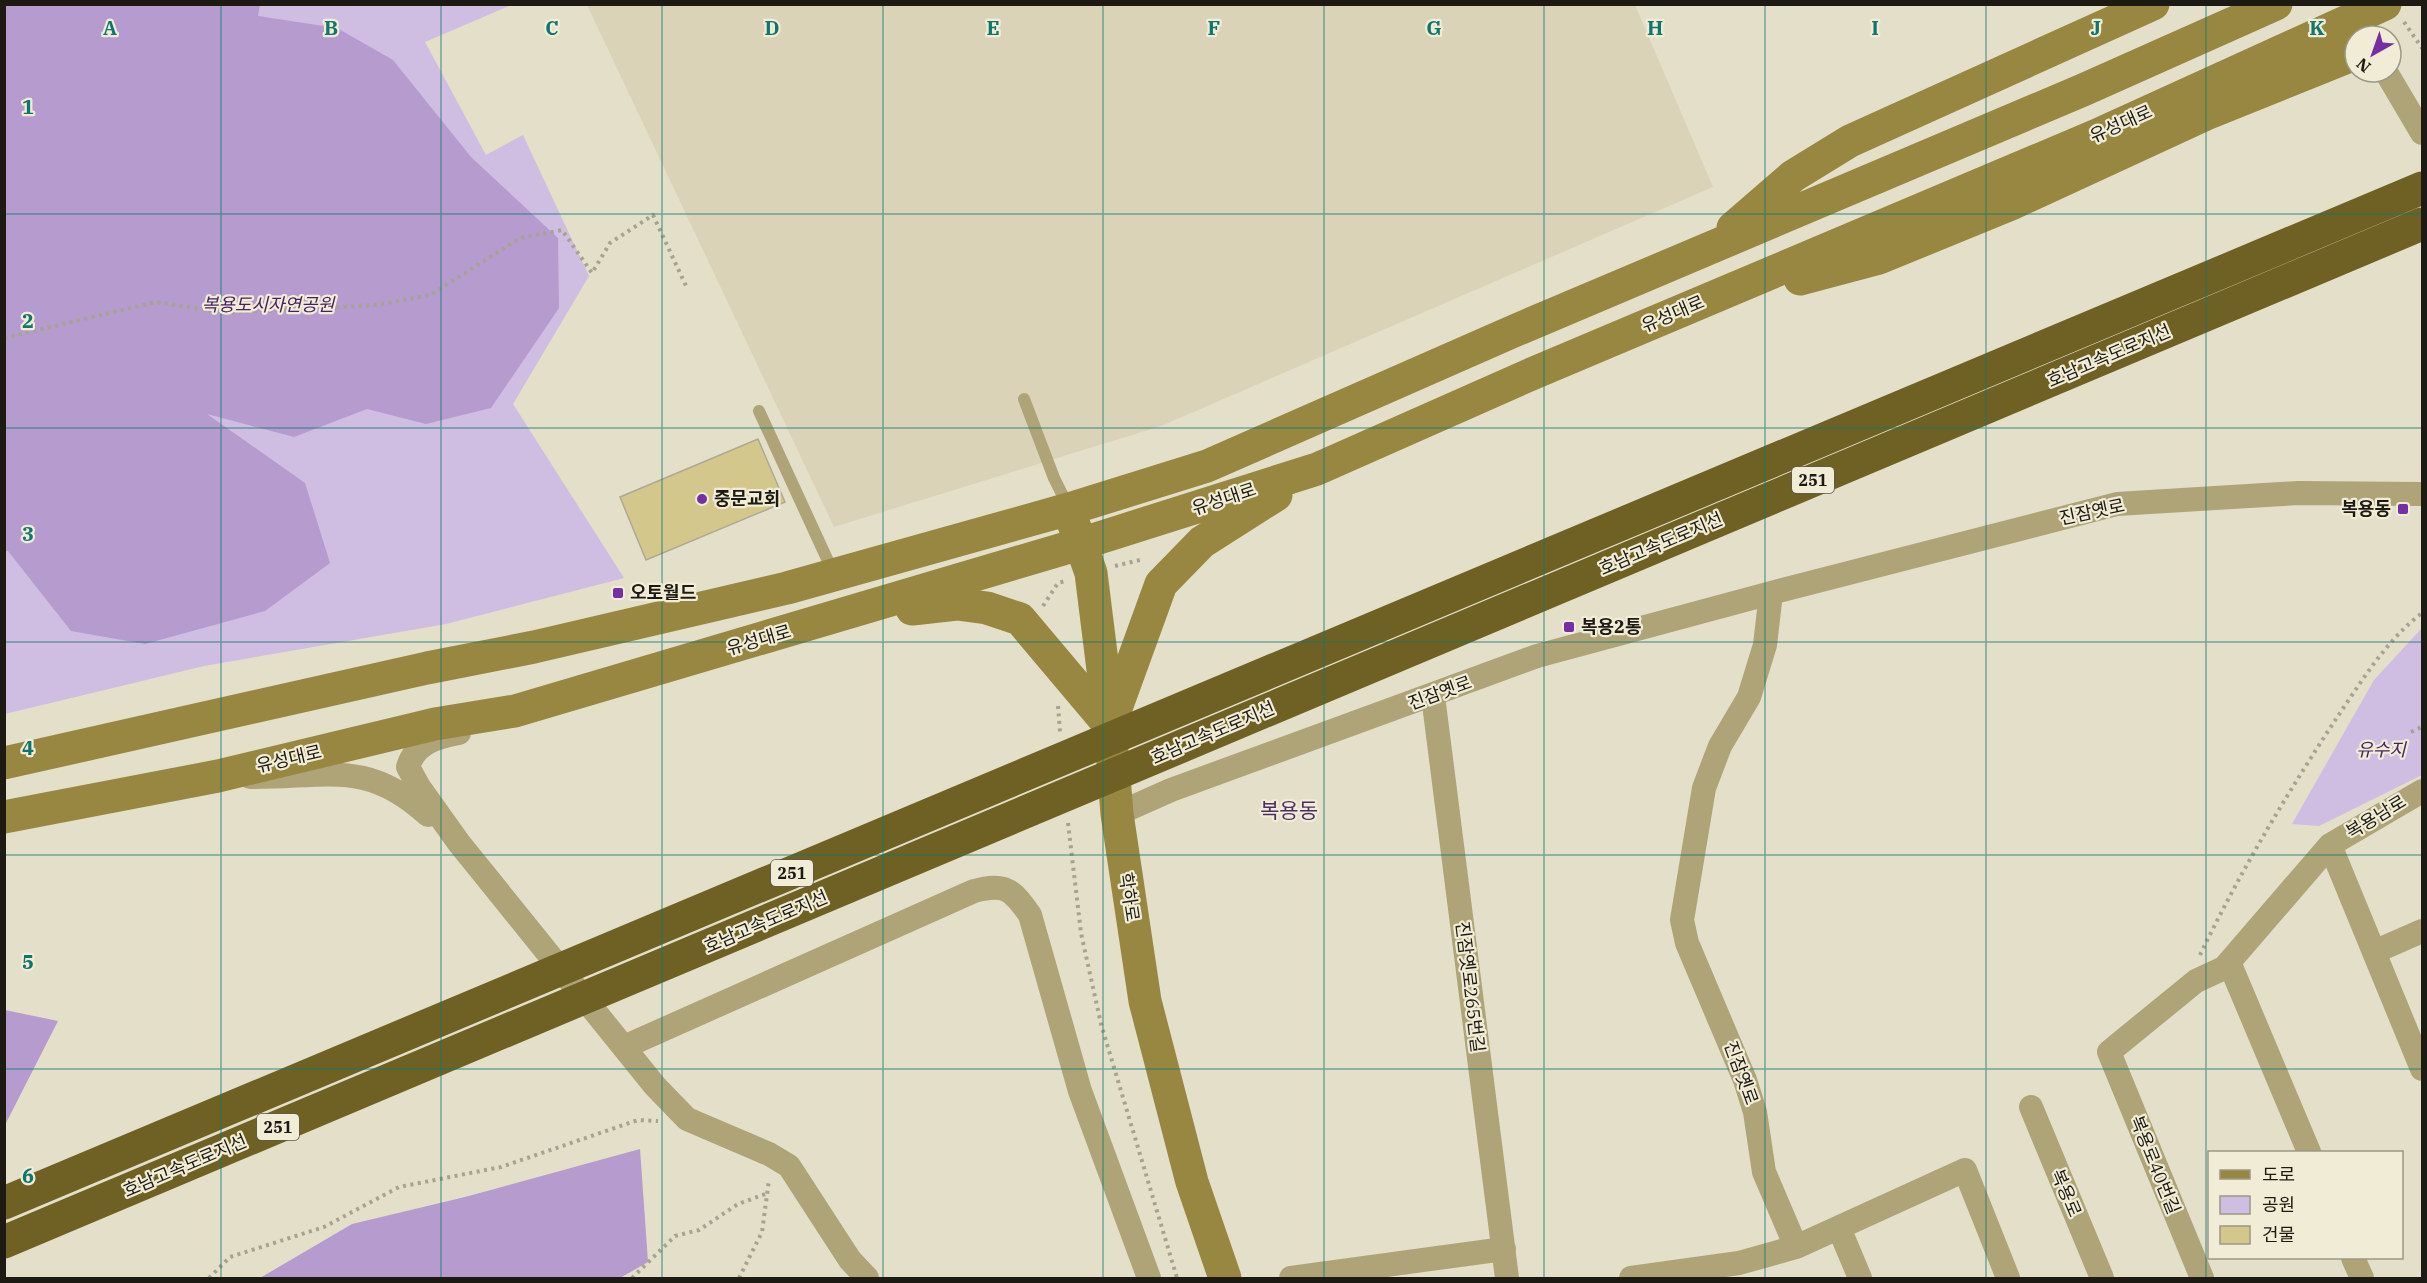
<svg xmlns="http://www.w3.org/2000/svg" width="2427" height="1283" font-family="'IBM Plex Serif','Noto Sans KR',serif">
  <style>
    .built { fill: #dad3b7 }
    .green { fill: #d0bde2 }
    .forest { fill: #b59bce }
    .building { fill: #d4c78c; stroke: #ada994; stroke-width: 1.5 }
    .lines { fill: none; stroke-linecap: round; stroke-linejoin: round }
    .path { stroke: #a6a391; stroke-width: 4; stroke-dasharray: 3 4.5; stroke-linecap: butt }
    .lane { stroke: #aea477; stroke-width: 12 }
    .street { stroke: #aea477; stroke-width: 24 }
    .secondary { stroke: #978740; stroke-width: 33 }
    .highway { stroke: #6e6123; stroke-width: 33 }
    .grid { fill: none; stroke: #0f766e; stroke-width: 1.5; stroke-opacity: 0.55 }
    .poi-dot { fill: #742fa3; stroke: #f1ecd6; stroke-width: 2 }
    .labels { text-anchor: middle; stroke-width: 4.5; stroke-linejoin: round; paint-order: stroke }
    .shield { fill: #f1ecd6; stroke: #5c594d; stroke-width: 1.5 }
    .shield-label { font-size: 16px; font-weight: bold; fill: #1c1a12 }
    .street-label { font-size: 18px; fill: #1c1a12; stroke: #f1ecd6 }
    .park-label { font-size: 18px; font-style: italic; fill: #452260; stroke: #f1ecd6 }
    .poi-label { font-size: 18px; font-weight: bold; fill: #1c1a12; stroke: #f1ecd6; text-anchor: start }
    .quarter-label { font-size: 21px; fill: #4e2e67; stroke: #f1ecd6 }
    .grid-label { font-size: 20px; text-anchor: middle; font-weight: bold; fill: #0f766e; stroke: #f1ecd6; stroke-width: 4.5; stroke-linejoin: round; paint-order: stroke }
  </style>
  <rect width="100%" height="100%" fill="#e3dfc9"/>
  <!-- built -->
  <path class="built" d="M587 5H1635L1713 187 1161 426 834 527Z"/>
  <!-- green -->
  <path class="green" d="M4 5H511L425 42 486 155 523 135 589 276 513 404 624 578 446 624 204 666 5 714Z
    M2422 628V775L2319 826 2292 824 2374 680Z"/>
  <!-- forest -->
  <path class="forest" d="M4 5H260L258 16 337 28 393 60 471 157 558 238 559 308 491 408 426 424 367 409 294 437 207 414 305 483 330 563 265 611 145 644 71 631 8 551H5Z
    M5 1010 58 1021 5 1125 4 1010Z
    M640 1149 648 1262 620 1278H260L352 1224 465 1197Z"/>
  <!-- building -->
  <path class="building" d="M758 439 785 502 646 560 620 497Z"/>
  <g class="lines">
    <!-- path -->
    <path class="path" d="M2404 22 2422 48
      M4 338 156 302 227 313 378 305 430 295 520 238 562 230 592 273 610 243 653 215 687 288
      M1115 566 1144 559
      M1043 606 1058 583 1065 581
      M1058 706 1060 732
      M2411 732 2422 727
      M1068 823 1081 933 1101 1024 1177 1278
      M2200 955C2239 874 2285 797 2334 722 2359 685 2386 640 2422 613
      M209 1278 230 1257 324 1227 399 1187 501 1167 638 1120 658 1121
      M632 1278 675 1236 699 1230 738 1204 768 1193
      M739 1278 762 1232 769 1180"/>
    <!-- lane -->
    <path class="lane" d="M1024 399 1054 478 1069 508
      M759 411 834 574"/>
    <!-- street -->
    <path class="street" d="M2356 4 2368 36
      M2386 72 2422 133
      M1771 593 1765 645 1749 697 1720 746 1704 788 1682 920 1687 943 1745 1080 1755 1112 1764 1172 1796 1247
      M1433 696 1507 1278
      M459 733C437 737 415 743 408 767L419 787 459 843 655 1086 687 1119 769 1154 789 1166 850 1260 867 1278
      M250 777C325 778 366 758 428 815
      M1117 814 1171 790 1537 656 1771 593 2117 504 2298 493 2422 494
      M2330 845 2422 1069
      M2374 952 2422 931
      M2229 962 2309 1152
      M624 1047 974 891C1005 883 1012 889 1030 915L1080 1091 1149 1278
      M2031 1107 2102 1278
      M1839 1228 1860 1278
      M2353 1258 2362 1278
      M1291 1278 1504 1249
      M1631 1278 1739 1263 1796 1247 1965 1170 2008 1278
      M2202 1278 2109 1052 2196 981 2224 968 2330 845 2422 791"/>
    <!-- secondary -->
    <path class="secondary" d="M1733 228 1793 176 1850 141 2153 4
      M1800 279 1879 258 2011 204 2206 114 2355 54
      M1073 522 1091 573 1110 726 1117 814 1145 1001 1192 1182 1225 1278
      M912 609 957 604 987 608 1020 619 1110 726
      M1112 719 1161 584 1202 542 1276 495
      M4 763 427 668 534 647 787 588 1069 509 1207 466 1514 331 2083 90 2276 4
      M4 817 218 776 435 724 515 711 1080 544 1317 469 1527 376 2095 136 2385 4"/>
    <!-- highway -->
    <path class="highway" d="M4 1203 2422 188
      M4 1242 2422 224"/>
  </g>
  <!-- grid -->
  <path class="grid" d="M221 4V1278M441 4V1278M662 4V1278M883 4V1278M1103 4V1278M1324 4V1278M1544 4V1278M1765 4V1278M1986 4V1278M2206 4V1278M4 214H2422M4 428H2422M4 642H2422M4 855H2422M4 1069H2422"/>
  <!-- markers -->
  <g class="poi-dot">
    <circle cx="702" cy="499" r="6"/>
    <rect x="2397" y="503" width="12" height="12" rx="3"/>
    <rect x="612" y="587" width="12" height="12" rx="3"/>
    <rect x="1563" y="621" width="12" height="12" rx="3"/>
  </g>
  <g class="labels">
    <!-- shield labels -->
    <g class="shield">
      <rect x="1792" y="467" width="42" height="26" rx="4.5"/>
      <rect x="771" y="860" width="42" height="26" rx="4.5"/>
      <rect x="257" y="1114" width="42" height="26" rx="4.5"/>
    </g>
    <g class="shield-label">
      <text x="1813" y="486">251</text>
      <text x="792" y="879">251</text>
      <text x="278" y="1133">251</text>
    </g>
    <!-- street labels -->
    <g class="street-label">
      <text transform="translate(2121 124) rotate(-24)" y="6">유성대로</text>
      <text transform="translate(1673 314) rotate(-23)" y="6">유성대로</text>
      <text transform="translate(2109 356) rotate(-23)" y="6">호남고속도로지선</text>
      <text transform="translate(1224 499) rotate(-18)" y="6">유성대로</text>
      <text transform="translate(2092 512) rotate(-12)" y="6">진잠옛로</text>
      <text transform="translate(1661 544) rotate(-23)" y="6">호남고속도로지선</text>
      <text transform="translate(759 640) rotate(-16)" y="6">유성대로</text>
      <text transform="translate(1440 693) rotate(-20)" y="6">진잠옛로</text>
      <text transform="translate(1213 733) rotate(-23)" y="6">호남고속도로지선</text>
      <text transform="translate(289 759) rotate(-13)" y="6">유성대로</text>
      <text transform="translate(2376 817) rotate(-31)" y="6">복용남로</text>
      <text transform="translate(1129 897) rotate(81)" y="6">학하로</text>
      <text transform="translate(766 922) rotate(-23)" y="6">호남고속도로지선</text>
      <text transform="translate(1470 987) rotate(83)" y="6">진잠옛로265번길</text>
      <text transform="translate(1741 1073) rotate(70)" y="6">진잠옛로</text>
      <text transform="translate(2155 1165) rotate(68)" y="6">복용로40번길</text>
      <text transform="translate(185 1166) rotate(-23)" y="6">호남고속도로지선</text>
      <text transform="translate(2066 1193) rotate(67)" y="6">복용로</text>
    </g>
    <!-- park labels -->
    <g class="park-label">
      <text x="268" y="311">복용도시자연공원</text>
      <text x="2381" y="756">유수지</text>
    </g>
    <!-- poi labels -->
    <g class="poi-label">
      <text x="714" y="505">중문교회</text>
      <text x="2391" y="515" text-anchor="end">복용동</text>
      <text x="630" y="599">오토월드</text>
      <text x="1581" y="633">복용2통</text>
    </g>
    <!-- quarter labels -->
    <g class="quarter-label">
      <text x="1289" y="818">복용동</text>
    </g>
  </g>
  <g class="grid-label">
    <text x="110" y="35">A</text>
    <text x="331" y="35">B</text>
    <text x="552" y="35">C</text>
    <text x="772" y="35">D</text>
    <text x="993" y="35">E</text>
    <text x="1214" y="35">F</text>
    <text x="1434" y="35">G</text>
    <text x="1655" y="35">H</text>
    <text x="1875" y="35">I</text>
    <text x="2096" y="35">J</text>
    <text x="2317" y="35">K</text>
    <text x="28" y="114">1</text>
    <text x="28" y="328">2</text>
    <text x="28" y="541">3</text>
    <text x="28" y="755">4</text>
    <text x="28" y="969">5</text>
    <text x="28" y="1183">6</text>
  </g>
  <!-- border -->
  <rect width="2427" height="1283" fill="none" stroke="#1c1a12" stroke-width="12"/>
  <!-- legend -->
  <rect x="2208" y="1151" width="195" height="108" fill="#f1ecd6" stroke="#9c9888" stroke-width="1.5"/>
  <rect x="2220" y="1170" width="30" height="9" fill="#978740" stroke="#9c9888" stroke-width="1.5"/>
  <text x="2262" y="1181" font-size="18" fill="#1c1a12">도로</text>
  <rect x="2220" y="1196" width="30" height="18" fill="#d0bde2" stroke="#9c9888" stroke-width="1.5"/>
  <text x="2262" y="1211" font-size="18" fill="#1c1a12">공원</text>
  <rect x="2220" y="1226" width="30" height="18" fill="#d4c78c" stroke="#9c9888" stroke-width="1.5"/>
  <text x="2262" y="1241" font-size="18" fill="#1c1a12">건물</text>
  <!-- north arrow -->
  <g transform="translate(2373 54) rotate(220)"><circle r="28" fill="#f1ecd6" stroke="#9c9888" stroke-width="1.5"/>
  <path d="M0-4.5L10 22L0 15L-10 22Z" fill="#742fa3"/>
  <text y="-9" font-size="16" font-weight="bold" text-anchor="middle" fill="#1c1a12">N</text>
  </g>
</svg>
